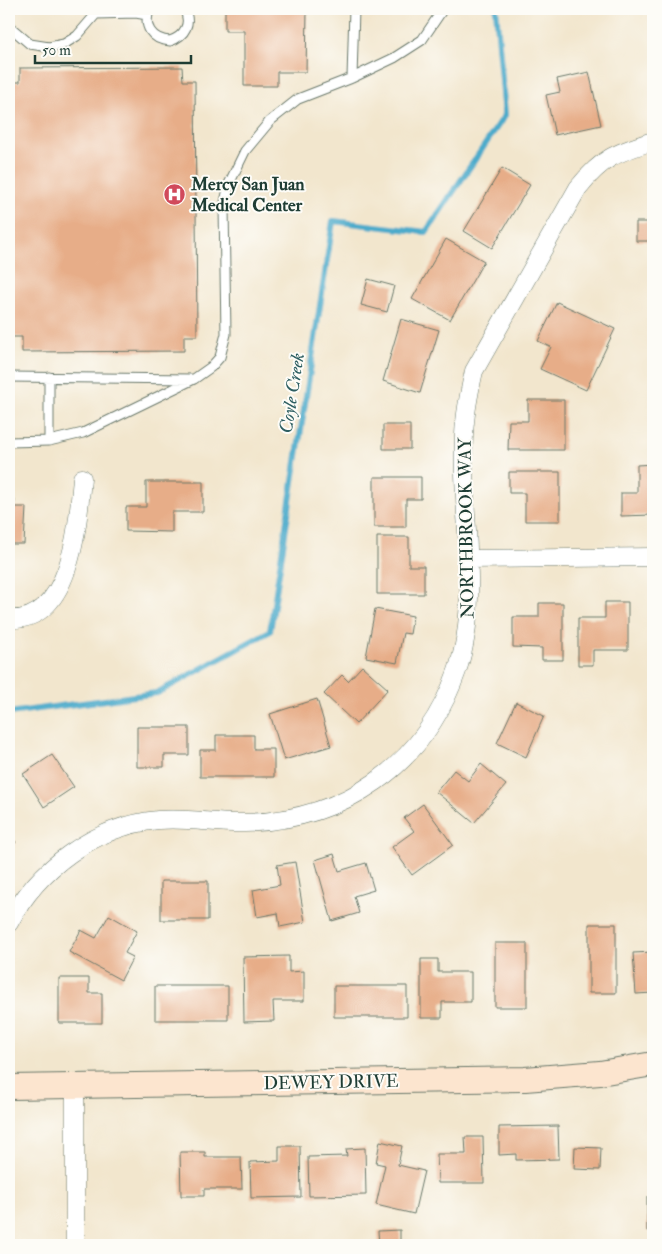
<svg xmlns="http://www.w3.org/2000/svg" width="662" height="1254" font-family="'IM FELL Double Pica',serif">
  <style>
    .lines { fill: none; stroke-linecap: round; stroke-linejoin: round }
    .stream { stroke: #4dabcb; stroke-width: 6 }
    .building { fill: #e7ad88 }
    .lane-casing { stroke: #69786a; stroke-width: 11 }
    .street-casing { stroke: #69786a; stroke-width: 19 }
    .secondary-casing { stroke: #69786a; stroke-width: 26 }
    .lane { stroke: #fff; stroke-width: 9 }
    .street { stroke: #fff; stroke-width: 18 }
    .secondary { stroke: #fce5cf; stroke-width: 24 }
    .labels { text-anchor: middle; stroke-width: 4; stroke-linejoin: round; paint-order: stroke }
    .poi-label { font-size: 18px; font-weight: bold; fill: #1f3d34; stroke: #fdfcf7; text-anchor: start }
    .street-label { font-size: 18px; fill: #1f3d34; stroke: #fdfcf7 }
    .water-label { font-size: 19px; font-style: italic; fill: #2d5e61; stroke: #fdfcf7 }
  </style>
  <rect width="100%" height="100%" fill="#fdfcf7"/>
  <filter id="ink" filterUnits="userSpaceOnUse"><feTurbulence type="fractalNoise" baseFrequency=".02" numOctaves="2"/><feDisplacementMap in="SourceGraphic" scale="10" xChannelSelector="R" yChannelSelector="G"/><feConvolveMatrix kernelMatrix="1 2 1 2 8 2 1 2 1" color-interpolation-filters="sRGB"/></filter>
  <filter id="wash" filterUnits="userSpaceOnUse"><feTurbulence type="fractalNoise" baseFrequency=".0096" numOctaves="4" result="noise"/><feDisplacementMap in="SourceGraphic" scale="20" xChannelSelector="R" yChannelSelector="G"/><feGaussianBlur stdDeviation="1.12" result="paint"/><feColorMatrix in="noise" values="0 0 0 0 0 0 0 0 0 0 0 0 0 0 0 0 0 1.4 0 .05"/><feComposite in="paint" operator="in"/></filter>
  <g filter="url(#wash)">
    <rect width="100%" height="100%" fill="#f2e6cd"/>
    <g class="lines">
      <!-- stream -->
      <path class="stream" d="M9 713 157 693 270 631 333 221 426 232 505 115 496 9"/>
    </g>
    <g id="blocks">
      <!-- building -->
      <path class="building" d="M225 9H307L306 72H277V86H244V31H225Z
        M182 67 183 81H195L197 336H184V351L22 352V337H9V82H20V68Z
        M589 72 601 125 555 135 546 95 560 92 557 79Z
        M502 168 530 185 492 248 464 231Z
        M649 190H653V241H636V222H649Z
        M446 239 484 261 450 320 412 299Z
        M368 279 394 286 387 312 361 305Z
        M557 302 615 329 586 390 540 369 551 347 538 341Z
        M401 319 439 330 420 393 383 381Z
        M528 400H564V450H508L509 421H528Z
        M383 425H410V449H383Z
        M653 464V515L621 516V493H637V465Z
        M509 472H560V521H525V493H509Z
        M374 477H421V499H406V527H374Z
        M146 482H203V512H172V532L126 531V507H146Z
        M9 499 15 500 14 507H26L24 544H9Z
        M377 537H409V566H424V594H377Z
        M605 602H628V650H593V665H578V618H605Z
        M539 603H563V660H542V648L513 647V617H539Z
        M650 603H653V641H652Z
        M375 609 413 616 410 634 403 633 397 663 366 657Z
        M362 666 388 689 356 724 324 694 342 675 348 681Z
        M317 699 331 746 284 760 270 714Z
        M516 702 544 716 526 757 497 743Z
        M137 727H189V755H164V767H137Z
        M216 735H254V749H274V777H200V750H216Z
        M52 755 74 787 44 807 23 774Z
        M481 764 506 785 474 823 436 792 454 770 468 781Z
        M423 804 453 845 412 875 392 847 414 831 404 818Z
        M9 835 16 842 9 850Z
        M334 854 339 871 366 863 374 890 354 896 359 913 332 921 315 860Z
        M295 862 305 922 280 927 278 913 257 917 253 890 280 885 277 865Z
        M161 881H208V920H161Z
        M109 915 137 931 125 953 133 957 121 980 69 952 81 930 96 938Z
        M589 924H616V993H589Z
        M495 943H527V1007H495Z
        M653 952V993L636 994 633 953Z
        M289 956V972L304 971V1001H273L274 1021 244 1022 243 957Z
        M421 959H438V972H471V1002H442V1018H421Z
        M59 978H89V993H102V1023H59Z
        M155 986H228V1020H155Z
        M334 986H407V1017H334Z
        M558 1126 559 1159 516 1160V1154L499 1155V1127Z
        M465 1137H483L484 1183H438L437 1154H466Z
        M380 1141 402 1146 398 1165 424 1171 414 1214 376 1205 385 1165 376 1163Z
        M279 1146H300L301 1197 251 1198 250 1162 279 1161Z
        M575 1147 601 1148 600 1170 574 1169Z
        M365 1148 366 1195 309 1196 308 1157 347 1156 346 1149Z
        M180 1152H205V1157H241L242 1189H204V1196H181Z
        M647 1197H653V1231H647Z
        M400 1230V1245H379L378 1231Z"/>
    </g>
  </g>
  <g filter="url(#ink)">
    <use href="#blocks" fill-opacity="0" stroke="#69786a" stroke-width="1"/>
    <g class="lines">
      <defs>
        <path id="lane" d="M150 9C142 26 152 40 170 41 185 36 192 23 184 9
          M9 26 30 44 49 47 64 44 77 36 96 14 136 13 147 15
          M352 78 354 9
          M9 377 191 379
          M49 441V377
          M9 442 49 441 83 433 194 379 211 367 220 357 226 334 224 207 229 184 245 151 270 121 298 99 352 78 394 58 422 40 443 9"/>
        <path id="street" d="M468 559 653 557
          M9 619C72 623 78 522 82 478
          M9 923C38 868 95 826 158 820 187 817 216 824 244 823 345 820 424 766 457 671 482 601 460 509 464 435 465 413 469 393 474 371L578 188C603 157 616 153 653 141
          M75 1245V1086"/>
        <path id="secondary" d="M9 1087 525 1079 600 1073 653 1064"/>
      </defs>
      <!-- lane casing -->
      <use href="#lane" class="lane-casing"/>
      <!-- street casing -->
      <use href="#street" class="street-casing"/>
      <!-- secondary casing -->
      <use href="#secondary" class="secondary-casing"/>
      <!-- lane -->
      <use href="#lane" class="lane"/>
      <!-- street -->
      <use href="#street" class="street"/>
      <!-- secondary -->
      <use href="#secondary" class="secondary"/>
    </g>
  </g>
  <!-- icons -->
  <defs>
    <symbol id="hospital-disc" viewBox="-11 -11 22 22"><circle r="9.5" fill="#d1495b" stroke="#fdfcf7"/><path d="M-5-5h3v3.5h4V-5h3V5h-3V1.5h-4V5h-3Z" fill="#fff"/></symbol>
  </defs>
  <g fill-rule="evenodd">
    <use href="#hospital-disc" x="162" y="182" width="25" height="25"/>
  </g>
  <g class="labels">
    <!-- poi labels -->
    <g class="poi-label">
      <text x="191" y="190">Mercy San Juan<tspan x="191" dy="21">Medical Center</tspan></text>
    </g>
    <!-- street labels -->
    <g class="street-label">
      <text transform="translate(466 528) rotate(-91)" y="6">NORTHBROOK WAY</text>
      <text transform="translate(331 1082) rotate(-1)" y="6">DEWEY DRIVE</text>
    </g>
    <!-- water labels -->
    <g class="water-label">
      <text transform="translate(291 393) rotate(-81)" y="7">Coyle Creek</text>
    </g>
  </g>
  <!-- margin -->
  <rect width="662" height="1254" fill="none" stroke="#fdfcf7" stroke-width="30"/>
  <!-- scale -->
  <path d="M35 55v8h156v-8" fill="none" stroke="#1f3d34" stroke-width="2.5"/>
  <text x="42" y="55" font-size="15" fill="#1f3d34" stroke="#fdfcf7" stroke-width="4" paint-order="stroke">50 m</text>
</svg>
